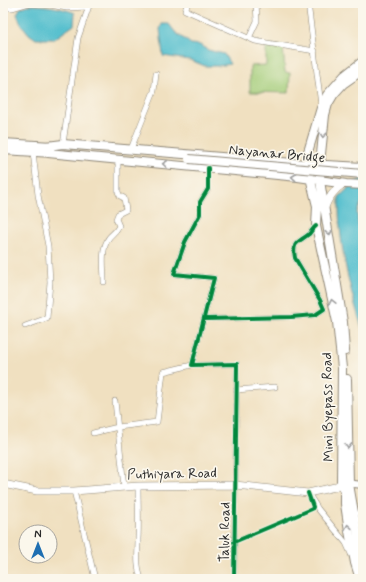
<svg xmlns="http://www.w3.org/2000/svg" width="366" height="582" font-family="Mynerve,sans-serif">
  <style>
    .green { fill: #a3cc78; stroke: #677c52 }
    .water { fill: #54bfce; stroke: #40757c }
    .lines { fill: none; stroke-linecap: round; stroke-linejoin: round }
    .minor-casing { stroke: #8e8676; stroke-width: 6 }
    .tertiary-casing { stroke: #8e8676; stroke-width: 8 }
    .secondary-casing { stroke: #8e8676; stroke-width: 8 }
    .primary-casing { stroke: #8e8676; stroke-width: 10 }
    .minor { stroke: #fff; stroke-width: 5 }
    .tertiary { stroke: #fff; stroke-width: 6 }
    .secondary { stroke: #fff; stroke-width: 7 }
    .primary { stroke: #fff; stroke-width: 8 }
    .primary-bridge-casing { stroke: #8e8676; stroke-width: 10; stroke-linecap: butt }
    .primary-bridge { stroke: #fff; stroke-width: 8 }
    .cycleway-casing { stroke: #fbf7ec; stroke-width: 6 }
    .cycleway { stroke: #00873e; stroke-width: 4 }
    .oneway { stroke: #a0a0a0 }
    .labels { text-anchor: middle; stroke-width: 3.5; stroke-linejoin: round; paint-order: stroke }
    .street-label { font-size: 14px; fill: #2b2b2b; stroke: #fbf7ec }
  </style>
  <rect width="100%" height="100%" fill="#fbf7ec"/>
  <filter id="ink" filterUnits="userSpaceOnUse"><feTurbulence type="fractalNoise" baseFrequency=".025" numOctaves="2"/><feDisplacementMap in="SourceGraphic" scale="8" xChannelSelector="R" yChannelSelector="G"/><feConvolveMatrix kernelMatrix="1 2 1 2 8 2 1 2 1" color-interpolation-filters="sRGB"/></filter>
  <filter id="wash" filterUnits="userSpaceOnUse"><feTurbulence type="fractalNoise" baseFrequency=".012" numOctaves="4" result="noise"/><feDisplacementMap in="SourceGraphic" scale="16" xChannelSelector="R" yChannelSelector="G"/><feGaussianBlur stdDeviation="0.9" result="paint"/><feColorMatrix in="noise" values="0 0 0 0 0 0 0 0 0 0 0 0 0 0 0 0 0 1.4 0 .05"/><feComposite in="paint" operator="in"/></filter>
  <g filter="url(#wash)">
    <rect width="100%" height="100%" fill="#f0e0c0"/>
    <!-- green -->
    <path class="green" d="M266 46H283L285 72 290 73 289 93 250 92V66L266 65Z"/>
    <!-- water -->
    <path class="water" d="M28 5C44 5 60 7 75 13L74 25 54 39H36L29 34 21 24 17 14 20 8Z
      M162 24H169L175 32 191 44 200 45 208 50 224 54 230 64 218 66H205L190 60 163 56 160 29Z
      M363 178V199L357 212 363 275V331C349 287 338 243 339 197L354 183Z"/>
  </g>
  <g filter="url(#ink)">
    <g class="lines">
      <defs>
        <path id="minor" d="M188 3 185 10 255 41 315 51
          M308 3 321 105
          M3 8H12L29 3 44 4 67 8 88 7
          M249 38 257 21 256 3
          M63 144 78 38 90 3
          M131 149 154 91 156 74
          M208 168V189L200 202V214L185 242 174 274 214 278 192 365 237 364 234 579
          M104 282C104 270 101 252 107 241 109 235 115 234 119 226L116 219 118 214 126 210 124 198 120 196 118 192V159
          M204 319 291 317 315 315 324 309 320 300 295 258C292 241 298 243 309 234 311 232 313 228 316 226
          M25 326 47 318 50 282 48 246 38 195 33 152
          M236 390 275 387
          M115 401 124 487
          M93 433 118 427 157 422 163 372 192 365
          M138 486C138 504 139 522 138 539 138 555 136 564 141 579
          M74 491 95 579
          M308 493 318 509 346 543 351 554"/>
        <path id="tertiary" d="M345 483 363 485"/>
        <path id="secondary" d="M325 207C329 196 334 190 343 184
          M3 484 37 491H74L138 486 235 485 308 493 335 487 341 483"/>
        <path id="primary" d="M3 143 52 146
          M47 146 63 144 317 165
          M3 150 52 153
          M48 153 298 177 346 184 363 185
          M326 165 363 167
          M345 351 343 322 320 181 321 154 325 115 328 104 334 94 343 84 363 70
          M347 379 349 484 363 564
          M360 579 355 563 349 531 345 504V492L341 483 342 368 337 322 316 226 317 206 307 165 308 152 321 108 327 95 344 76 363 61"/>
      </defs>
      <!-- minor casing -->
      <use href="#minor" class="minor-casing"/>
      <!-- tertiary casing -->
      <use href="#tertiary" class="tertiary-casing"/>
      <!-- secondary casing -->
      <use href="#secondary" class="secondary-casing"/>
      <!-- primary casing -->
      <use href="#primary" class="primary-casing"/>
      <!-- minor -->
      <use href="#minor" class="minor"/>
      <!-- tertiary -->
      <use href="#tertiary" class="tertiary"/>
      <!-- secondary -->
      <use href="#secondary" class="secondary"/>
      <!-- primary -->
      <use href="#primary" class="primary"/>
      <defs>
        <path id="primary-bridge" d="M189 159 363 174"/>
      </defs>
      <!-- primary-bridge casing -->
      <use href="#primary-bridge" class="primary-bridge-casing"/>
      <!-- primary-bridge -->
      <use href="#primary-bridge" class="primary-bridge"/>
      <defs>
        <path id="cycleway" d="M208 168V189L200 202V214L185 242 174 274 214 278 192 365 237 364 234 579
          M204 319 291 317 315 315 324 309 320 300 295 258C292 241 298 243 309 234 311 232 313 228 316 226
          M234 542 312 509 313 507 308 493"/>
      </defs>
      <!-- cycleway casing -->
      <use href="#cycleway" class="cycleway-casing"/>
      <!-- cycleway -->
      <use href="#cycleway" class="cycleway"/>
    </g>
    <!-- one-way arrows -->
    <defs><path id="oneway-chevron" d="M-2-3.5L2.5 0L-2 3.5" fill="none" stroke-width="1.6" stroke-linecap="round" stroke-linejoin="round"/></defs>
    <g class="oneway">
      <use href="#oneway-chevron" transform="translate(323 135) rotate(96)"/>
      <use href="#oneway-chevron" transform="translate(165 164) rotate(-174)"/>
      <use href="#oneway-chevron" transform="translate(294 177) rotate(-174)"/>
      <use href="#oneway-chevron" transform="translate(329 233) rotate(81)"/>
      <use href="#oneway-chevron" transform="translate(332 302) rotate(-103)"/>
      <use href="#oneway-chevron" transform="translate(348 446) rotate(89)"/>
      <use href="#oneway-chevron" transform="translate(348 527) rotate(-99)"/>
    </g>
  </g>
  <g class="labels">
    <!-- street labels -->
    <g class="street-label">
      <text transform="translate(277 153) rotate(5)" y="5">Nayanar Bridge</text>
      <text transform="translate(327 407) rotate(-91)" y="5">Mini Byepass Road</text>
      <text transform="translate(172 473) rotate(-1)" y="5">Puthiyara Road</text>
      <text transform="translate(224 532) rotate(-89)" y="5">Taluk Road</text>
    </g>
  </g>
  <!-- margin -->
  <rect width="366" height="582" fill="none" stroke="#fbf7ec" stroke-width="16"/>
  <!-- north arrow -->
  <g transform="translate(38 544)"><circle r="19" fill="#fbf7ec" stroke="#a8a59f"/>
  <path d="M0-3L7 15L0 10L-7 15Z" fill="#1f6fb2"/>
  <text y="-6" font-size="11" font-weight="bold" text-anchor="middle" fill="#2b2b2b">N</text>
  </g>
</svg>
